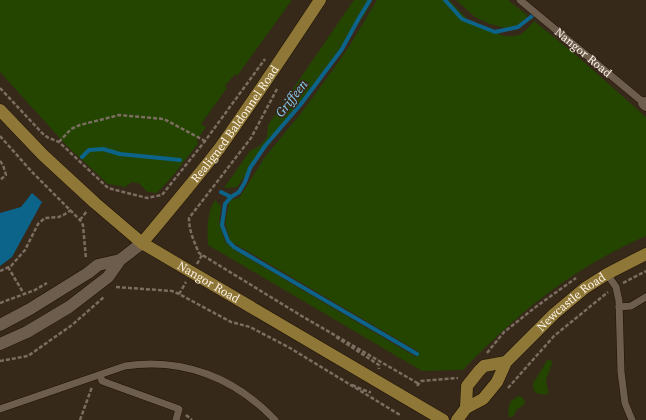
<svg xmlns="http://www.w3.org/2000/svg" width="646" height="420" font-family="'Source Serif 4',serif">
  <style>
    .green { fill: #234500 }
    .water { fill: #0c648a }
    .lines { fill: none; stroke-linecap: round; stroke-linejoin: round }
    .stream { stroke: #0c648a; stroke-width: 4 }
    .lane-casing { stroke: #1e1104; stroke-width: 8 }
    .street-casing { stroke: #1e1104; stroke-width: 13 }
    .secondary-casing { stroke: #1e1104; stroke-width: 13 }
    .path { stroke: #7b6e61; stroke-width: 2.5; stroke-dasharray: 4 2; stroke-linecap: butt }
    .lane { stroke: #6d5d4d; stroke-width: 7 }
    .street { stroke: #6d5d4d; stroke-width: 12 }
    .secondary { stroke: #8f7837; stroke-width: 12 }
    .labels { text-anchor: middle; stroke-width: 3.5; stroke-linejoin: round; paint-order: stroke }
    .street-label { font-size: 12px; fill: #fdf3e9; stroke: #37291a }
    .water-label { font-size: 13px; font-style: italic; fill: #8ad0f8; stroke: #37291a }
  </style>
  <rect width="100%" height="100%" fill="#37291a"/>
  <!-- green -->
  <path class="green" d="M0 0H292L237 76 235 74 225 86 227 88 201 124 206 127 197 140 198 144 171 178 157 193 147 192 140 184 132 182 125 187 108 184 94 171 67 146 0 72Z
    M354 0H372L365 14 341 47 237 187 224 188 250 151 260 146 267 137 268 125Z
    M377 0H449L468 20 501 35C519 39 523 34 534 21L576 55 646 117V236C573 268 517 313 463 370L422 371 208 245C207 230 207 213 215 200L221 206 219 222 225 242 233 249 416 357 419 352 230 241 225 222 230 200 239 198 265 157 302 112 335 67 352 42Z
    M456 0H508L528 16 518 25 505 28 490 24 475 17Z
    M547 360 552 361C552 368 547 374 546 381 546 385 549 389 548 394 539 396 532 393 533 383L541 371Z
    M518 396 522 397 525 402 524 405 517 409 513 417H509L508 410 511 401Z"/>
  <!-- water -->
  <path class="water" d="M32 193 42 202 12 257 0 266V213L21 207Z"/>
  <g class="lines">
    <!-- stream -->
    <path class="stream" d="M445 0 462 19 495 32 518 27 532 16
      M82 157 89 150 103 149 120 154 180 160
      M221 192 231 197 239 192 245 182 250 168 265 146 301 104 342 49 359 18 370 0
      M231 197 225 204 222 225 228 241 234 247 417 354"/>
    <defs>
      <g id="lane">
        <path id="s1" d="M520 0 644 103"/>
        <path d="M607 274 616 287 619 301 621 372 625 403 632 420"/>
        <path d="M619 307 631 306 646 297"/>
        <path d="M100 375 102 381 179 409 176 420"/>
        <path d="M0 409 125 366C183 357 235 378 275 420"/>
      </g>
      <path id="street" d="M644 103 646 105
        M0 325 30 309 88 273 98 265 120 260
        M0 344 27 332 69 307 108 277 120 260 142 243"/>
      <g id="secondary">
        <path id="s2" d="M0 110 43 155 95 203 142 243 443 420"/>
        <path id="s3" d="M142 243C168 212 194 181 219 149 254 100 287 50 320 0"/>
        <path d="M466 408 467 386 479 371 484 366 506 362"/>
        <path id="s4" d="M457 420 466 408 483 399 497 382 506 362 554 314 585 288 607 274 646 254"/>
      </g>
    </defs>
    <!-- lane casing -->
    <use href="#lane" class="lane-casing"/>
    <!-- street casing -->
    <use href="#street" class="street-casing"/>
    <!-- secondary casing -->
    <use href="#secondary" class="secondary-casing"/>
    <!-- path -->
    <path class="path" d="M0 88 42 133 47 137 59 142 108 188 147 198 162 195 205 141 265 59
      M277 89 251 138 189 218C189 230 194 242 199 253L300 315 419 384
      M0 136 32 172 80 220 83 225 86 259
      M59 142 71 129 80 125 119 115 164 119 205 141
      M0 161 3 165 6 175 0 180
      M80 220 87 211
      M197 264 202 255
      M8 267 24 294
      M0 271 11 266 25 250 38 224 45 218 59 217 65 214 71 210
      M623 283 646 271
      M116 287 172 291 179 294 231 322 250 327 290 348 400 415
      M179 294 186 282
      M0 303 35 290 47 283
      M336 337 379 365V369
      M487 353 504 332 537 306 576 278
      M0 361 28 356 72 325 104 297
      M352 385 369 392H371
      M417 386 421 381 458 378
      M508 388 554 336 608 292
      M186 415 192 420
      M80 420 92 387"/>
    <!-- lane -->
    <use href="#lane" class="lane"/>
    <!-- street -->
    <use href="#street" class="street"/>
    <!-- secondary -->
    <use href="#secondary" class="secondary"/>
  </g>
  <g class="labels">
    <!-- street labels -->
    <g class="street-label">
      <text dy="4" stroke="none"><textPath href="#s1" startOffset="82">Nangor Road</textPath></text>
      <text dy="4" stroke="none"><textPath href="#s3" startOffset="151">Realigned Baldonnel Road</textPath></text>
      <text dy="4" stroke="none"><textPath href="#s2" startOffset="272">Nangor Road</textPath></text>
      <text dy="4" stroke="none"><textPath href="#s4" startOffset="167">Newcastle Road</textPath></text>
    </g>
    <!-- water labels -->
    <g class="water-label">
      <text transform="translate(291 98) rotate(-52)" y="5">Griffeen</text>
    </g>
  </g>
</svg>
